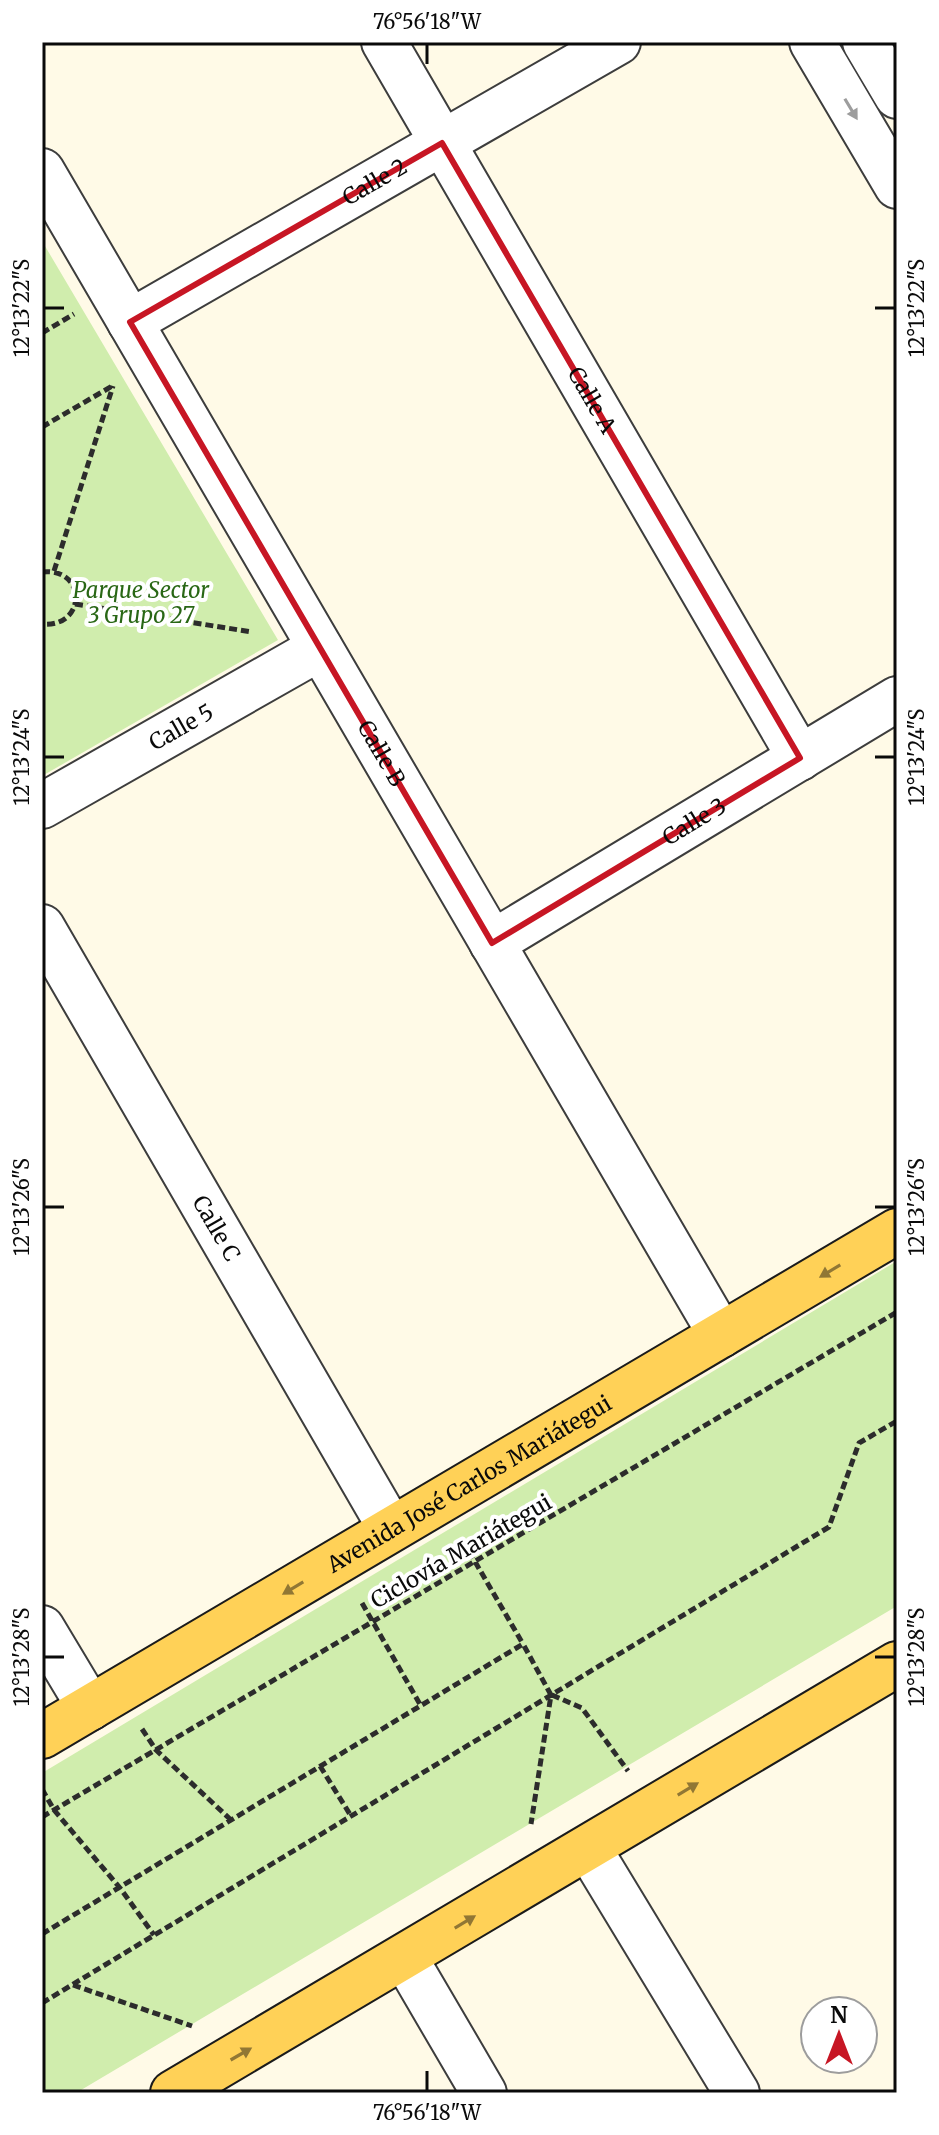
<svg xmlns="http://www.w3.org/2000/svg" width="939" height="2135" font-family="Merriweather,serif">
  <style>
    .park { fill: #d0edad }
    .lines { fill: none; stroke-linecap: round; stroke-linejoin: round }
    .minor-casing { stroke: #3d3d3d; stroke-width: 48 }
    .major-casing { stroke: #1b1b1b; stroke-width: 48 }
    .path { stroke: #2c2c2c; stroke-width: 5; stroke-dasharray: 8 4; stroke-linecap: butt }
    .minor { stroke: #fff; stroke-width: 44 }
    .major { stroke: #ffd157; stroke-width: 44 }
    .oneway { fill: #9d9d9d }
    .oneway2 { fill: #917734 }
    .marked { fill: none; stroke: #c71624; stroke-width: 6; stroke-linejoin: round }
    .ticks { fill: none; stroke: #0a0a0a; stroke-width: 3 }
    .labels { text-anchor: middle; stroke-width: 8; stroke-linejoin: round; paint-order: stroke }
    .street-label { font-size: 22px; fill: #0a0a0a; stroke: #fff }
    .park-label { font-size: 22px; font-style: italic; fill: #296715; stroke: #fff }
    .neatline { fill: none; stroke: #0a0a0a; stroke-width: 3 }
    .ticks-label { font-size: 20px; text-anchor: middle; fill: #0a0a0a }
  </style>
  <rect width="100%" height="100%" fill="#fffae7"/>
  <!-- park -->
  <path class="park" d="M42 241 278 640 42 776Z
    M897 1261V1606L76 2093H42V1773Z"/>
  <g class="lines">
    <defs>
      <g id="minor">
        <path id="s1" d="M384 42 800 758"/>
        <path d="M812 42 897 186"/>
        <path d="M865 42 897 96"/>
        <path id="s2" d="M42 171 721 1335"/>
        <path id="s3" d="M130 322 618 42"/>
        <path id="s4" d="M42 806 320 648"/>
        <path id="s5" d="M42 927 391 1529"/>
        <path id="s6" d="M492 943 897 699"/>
        <path d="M42 1628 90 1708"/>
        <path d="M589 1849 737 2093"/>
        <path d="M405 1958 484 2093"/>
      </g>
      <g id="major">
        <path id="s7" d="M42 1736 897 1231"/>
        <path d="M173 2093 897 1664"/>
      </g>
    </defs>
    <!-- minor casing -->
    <use href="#minor" class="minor-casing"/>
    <!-- major casing -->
    <use href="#major" class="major-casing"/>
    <!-- path -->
    <path class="path" d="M42 333 74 314
      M42 427 114 385
      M54 571 113 386
      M42 572C87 567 87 628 42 624
      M75 604 252 632
      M463 1541 523 1644
      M362 1603 421 1706
      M552 1695 582 1708 628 1771
      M142 1729 156 1750 231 1820
      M320 1766 351 1816
      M42 1789 54 1810 120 1888 154 1935
      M42 1817 897 1312
      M42 1934 523 1644 551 1695 531 1824
      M73 1985 192 2026
      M42 2003 829 1527 859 1443 897 1421"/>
    <!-- minor -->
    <use href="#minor" class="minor"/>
    <!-- major -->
    <use href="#major" class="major"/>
  </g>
  <!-- one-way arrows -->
  <defs><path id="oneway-solid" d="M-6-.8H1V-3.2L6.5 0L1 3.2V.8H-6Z" transform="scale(2)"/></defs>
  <use class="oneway" href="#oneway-solid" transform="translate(851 109) rotate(59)"/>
  <g class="oneway2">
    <use href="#oneway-solid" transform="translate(830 1271) rotate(149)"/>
    <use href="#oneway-solid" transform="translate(293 1588) rotate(149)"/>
    <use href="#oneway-solid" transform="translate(688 1789) rotate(-31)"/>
    <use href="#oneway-solid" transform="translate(465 1922) rotate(-31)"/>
    <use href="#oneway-solid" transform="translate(241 2054) rotate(-30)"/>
  </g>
  <!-- marked area -->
  <path class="marked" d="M442 143 800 758 492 943 130 322Z"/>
  <!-- ticks -->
  <path class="ticks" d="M427 44V64M44 308H64M875 308H895M44 757H64M875 757H895M44 1207H64M875 1207H895M44 1657H64M875 1657H895M427 2071V2091"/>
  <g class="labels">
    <!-- street labels -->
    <g class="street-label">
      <text dy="8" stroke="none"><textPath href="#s3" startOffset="282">Calle 2</textPath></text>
      <text dy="8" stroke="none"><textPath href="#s1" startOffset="414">Calle A</textPath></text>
      <text dy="8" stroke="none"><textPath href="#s4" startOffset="160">Calle 5</textPath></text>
      <text dy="8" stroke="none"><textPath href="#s2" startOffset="674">Calle B</textPath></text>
      <text dy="8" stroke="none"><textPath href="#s6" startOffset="236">Calle 3</textPath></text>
      <text dy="8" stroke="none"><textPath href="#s5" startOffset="348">Calle C</textPath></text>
      <text dy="8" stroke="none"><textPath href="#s7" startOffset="496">Avenida José Carlos Mariátegui</textPath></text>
      <text transform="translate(461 1551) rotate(-30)" y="8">Ciclovía Mariátegui</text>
    </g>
    <!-- park labels -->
    <g class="park-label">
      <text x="141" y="598">Parque Sector<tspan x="141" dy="25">3 Grupo 27</tspan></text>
    </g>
  </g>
  <!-- border -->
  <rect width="939" height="2135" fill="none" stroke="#ffffff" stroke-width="88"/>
  <!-- north arrow -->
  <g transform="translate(839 2035)"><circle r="38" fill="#ffffff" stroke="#9d9d9d" stroke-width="2"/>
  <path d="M0-6L14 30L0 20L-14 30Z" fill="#c71624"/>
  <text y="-12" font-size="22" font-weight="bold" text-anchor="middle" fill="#0a0a0a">N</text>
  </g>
  <rect x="44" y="44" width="851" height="2047" class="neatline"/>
  <g class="ticks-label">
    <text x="427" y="29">76°56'18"W</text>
    <text transform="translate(22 308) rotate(-90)" y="7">12°13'22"S</text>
    <text transform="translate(917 308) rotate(-90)" y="7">12°13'22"S</text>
    <text transform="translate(22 757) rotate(-90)" y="7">12°13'24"S</text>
    <text transform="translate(917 757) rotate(-90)" y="7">12°13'24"S</text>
    <text transform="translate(22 1207) rotate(-90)" y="7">12°13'26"S</text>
    <text transform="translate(917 1207) rotate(-90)" y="7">12°13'26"S</text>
    <text transform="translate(22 1657) rotate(-90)" y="7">12°13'28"S</text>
    <text transform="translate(917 1657) rotate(-90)" y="7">12°13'28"S</text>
    <text x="427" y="2120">76°56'18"W</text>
  </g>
</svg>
